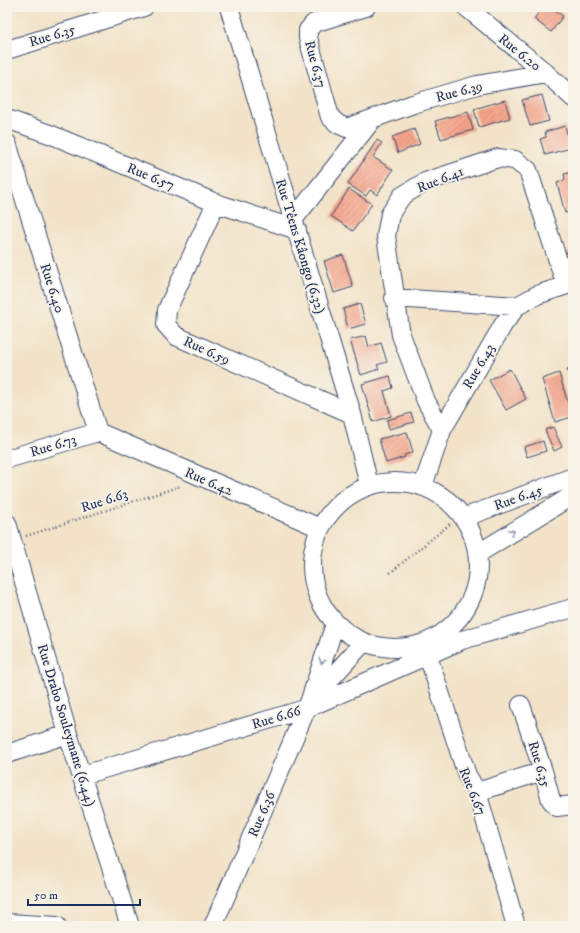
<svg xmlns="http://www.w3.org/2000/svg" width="580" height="933" font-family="'IM FELL DW Pica',serif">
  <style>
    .building { fill: url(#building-hatch) }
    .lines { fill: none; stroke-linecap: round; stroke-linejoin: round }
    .street-casing { stroke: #3b4a6e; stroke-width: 20 }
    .path { stroke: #3b4a6e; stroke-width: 2.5; stroke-dasharray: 1 3; stroke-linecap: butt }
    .street { stroke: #fff; stroke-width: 18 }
    .oneway { stroke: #8d97ae }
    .labels { text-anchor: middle; stroke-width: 3.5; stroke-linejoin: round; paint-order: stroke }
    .street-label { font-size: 14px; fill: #1b2f5e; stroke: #f7f3e8 }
  </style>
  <defs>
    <pattern id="building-hatch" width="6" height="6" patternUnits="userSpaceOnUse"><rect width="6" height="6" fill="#f6a48a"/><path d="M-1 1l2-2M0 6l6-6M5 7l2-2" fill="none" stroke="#c68674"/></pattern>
  </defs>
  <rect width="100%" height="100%" fill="#f7f3e8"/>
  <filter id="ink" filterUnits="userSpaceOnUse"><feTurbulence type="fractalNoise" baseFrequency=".025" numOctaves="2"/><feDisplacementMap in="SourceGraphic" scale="8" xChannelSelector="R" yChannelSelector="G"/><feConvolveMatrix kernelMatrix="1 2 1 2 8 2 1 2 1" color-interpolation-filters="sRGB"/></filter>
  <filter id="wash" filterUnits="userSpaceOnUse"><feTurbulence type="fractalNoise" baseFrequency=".012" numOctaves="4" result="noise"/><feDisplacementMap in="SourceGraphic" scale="16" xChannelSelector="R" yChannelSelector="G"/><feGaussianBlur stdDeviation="0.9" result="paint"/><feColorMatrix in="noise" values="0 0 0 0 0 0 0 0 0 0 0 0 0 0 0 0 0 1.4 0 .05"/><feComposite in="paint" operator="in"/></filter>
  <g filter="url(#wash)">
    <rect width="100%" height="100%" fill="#f2e3c8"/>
    <g id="blocks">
      <!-- building -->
      <path class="building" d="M543 7H551L563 16 551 32 534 19Z
        M542 95 549 121 530 126 522 100Z
        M505 100 510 118 479 127 474 109Z
        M468 112 473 130 441 139 435 121Z
        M565 126 571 148 545 155 540 139 546 137 545 132Z
        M414 129 420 144 398 153 392 137Z
        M377 140 382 143 373 157 393 170 377 195 370 190 366 196 348 184Z
        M573 172V211L565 213 557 183 565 180 564 174Z
        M349 189 372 204 353 231 331 216Z
        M573 251V260L567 262 565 253Z
        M343 255 353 287 334 293 324 261Z
        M360 304 366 324 348 329 343 309Z
        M366 336 369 347 381 343 387 362 377 365 379 369 361 375 350 340Z
        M573 368V387L567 370Z
        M510 369 526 399 506 410 489 380Z
        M559 373 572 417 555 422 542 379Z
        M390 376 393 388 384 391 391 416 373 422 362 384Z
        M411 413 414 422 389 429 387 420Z
        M553 427 562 447 554 451 545 430Z
        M407 432 413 452 404 455 405 457 386 463 379 439Z
        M543 441 546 451 527 457 524 447Z"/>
    </g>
  </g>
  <g filter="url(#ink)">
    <use href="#blocks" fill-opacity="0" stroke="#3b4a6e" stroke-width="1"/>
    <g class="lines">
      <defs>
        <path id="street" d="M229 7 352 414 369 485
          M366 7 314 23 308 30V38L330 117 338 124 347 128 413 104 477 85 546 73
          M466 7 546 73 573 98
          M7 50 144 7
          M7 119 52 135 216 203 297 230
          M7 143 98 432
          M216 203 167 310 166 325 176 336 352 414
          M293 220 373 119
          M394 298 517 306
          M442 430 426 401 401 335 386 236 390 214 402 196 425 182 498 158 515 160 528 170 566 285
          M98 432 320 528
          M7 459 98 432
          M312 565a83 83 0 1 1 166 0a83 83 0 1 1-166 0Z
          M423 486 442 430 503 325 517 306 537 295 573 283
          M463 518 573 477
          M7 523 68 734 130 926
          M479 553 573 495
          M428 656 467 775 477 792 516 926
          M313 698 363 643
          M521 705 543 771 551 800 557 807 573 805
          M7 754 68 734
          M83 775 305 709 462 640 573 608
          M477 792 543 771
          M7 923 57 926
          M213 926 309 703 335 624"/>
      </defs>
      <!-- street casing -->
      <use href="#street" class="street-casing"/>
      <!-- path -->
      <path class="path" d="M26 536 181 486
        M390 573 450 524"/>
      <!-- street -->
      <use href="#street" class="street"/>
    </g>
    <!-- one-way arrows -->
    <defs><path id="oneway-chevron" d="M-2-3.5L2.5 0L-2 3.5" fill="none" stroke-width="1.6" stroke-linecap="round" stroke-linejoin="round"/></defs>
    <g class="oneway">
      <use href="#oneway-chevron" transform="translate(512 532) rotate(-31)"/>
      <use href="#oneway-chevron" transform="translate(322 661) rotate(108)"/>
    </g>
  </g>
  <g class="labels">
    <!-- street labels -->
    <g class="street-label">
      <text transform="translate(52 35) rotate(-17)" y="5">Rue 6.35</text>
      <text transform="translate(520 52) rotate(39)" y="5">Rue 6.20</text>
      <text transform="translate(316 64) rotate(75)" y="5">Rue 6.37</text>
      <text transform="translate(459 91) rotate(-15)" y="5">Rue 6.39</text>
      <text transform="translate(151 176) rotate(22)" y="5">Rue 6.57</text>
      <text transform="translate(440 179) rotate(-22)" y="5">Rue 6.41</text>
      <text transform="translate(301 246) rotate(73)" y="5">Rue Têens Kâongo (6.32)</text>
      <text transform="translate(53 288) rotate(72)" y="5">Rue 6.40</text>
      <text transform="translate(207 350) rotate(24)" y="5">Rue 6.59</text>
      <text transform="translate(478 366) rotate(-60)" y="5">Rue 6.43</text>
      <text transform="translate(53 445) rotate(-17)" y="5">Rue 6.73</text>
      <text transform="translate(209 481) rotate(23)" y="5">Rue 6.42</text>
      <text transform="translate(518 497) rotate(-20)" y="5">Rue 6.45</text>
      <text transform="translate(104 500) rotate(-18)" y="5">Rue 6.63</text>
      <text transform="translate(276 717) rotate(-17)" y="5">Rue 6.66</text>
      <text transform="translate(67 725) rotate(73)" y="5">Rue Drabo Souleymane (6.44)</text>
      <text transform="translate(540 764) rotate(73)" y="5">Rue 6.35</text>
      <text transform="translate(473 791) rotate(68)" y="5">Rue 6.67</text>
      <text transform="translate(261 814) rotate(-67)" y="5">Rue 6.36</text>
    </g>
  </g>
  <!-- margin -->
  <rect width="580" height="933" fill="none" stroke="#f7f3e8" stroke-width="24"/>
  <!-- scale -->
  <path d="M28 899v6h112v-6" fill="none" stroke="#1b2f5e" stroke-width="2"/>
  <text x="34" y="899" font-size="12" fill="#1b2f5e" stroke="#f7f3e8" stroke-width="3" paint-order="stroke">50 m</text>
</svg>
